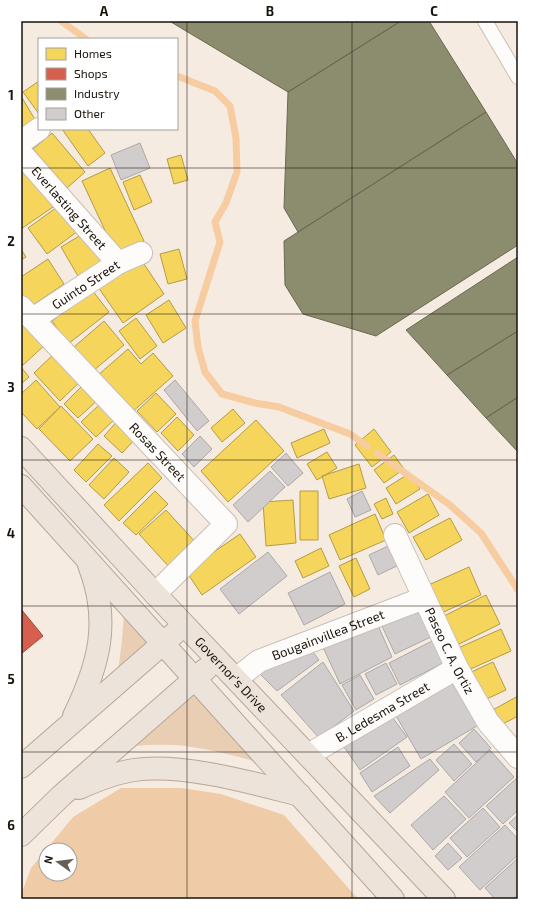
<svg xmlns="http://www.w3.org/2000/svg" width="539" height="920" font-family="'Exo 2',sans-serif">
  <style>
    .green { fill: #e9ceb4 }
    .forest { fill: #efcba7; fill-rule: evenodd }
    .homes { fill: #f6d55c; stroke: #b49b44 }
    .shops { fill: #d6604d; stroke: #9d493a }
    .industry { fill: #8c8c6e; stroke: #6a6851 }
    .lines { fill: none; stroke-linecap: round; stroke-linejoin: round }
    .stream { stroke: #f7cca0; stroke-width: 7 }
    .building { fill: #d1cdcd; stroke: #aca8a8 }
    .service-casing { stroke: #c8c0b8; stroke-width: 16 }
    .minor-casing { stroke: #c8c0b8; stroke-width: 24 }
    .trunk-casing { stroke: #b6a798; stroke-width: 24 }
    .service { stroke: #fefcfa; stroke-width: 14 }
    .minor { stroke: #fefcfa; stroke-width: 22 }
    .trunk { stroke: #ece3da; stroke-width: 22 }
    .grid { fill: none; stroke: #19130c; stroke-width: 1; stroke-opacity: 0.55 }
    .labels { text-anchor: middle; stroke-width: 4; stroke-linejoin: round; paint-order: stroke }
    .street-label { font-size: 13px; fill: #19130c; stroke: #fff }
    .neatline { fill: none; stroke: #19130c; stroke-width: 1.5 }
    .grid-label { font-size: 13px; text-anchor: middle; font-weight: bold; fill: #19130c }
  </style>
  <rect width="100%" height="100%" fill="#f6ebe1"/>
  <!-- green -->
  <path class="green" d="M124 613 151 643 118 672 122 640Z
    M196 693 257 762C233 755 209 749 185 746 168 744 150 745 133 746Z"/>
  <!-- forest -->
  <path class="forest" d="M121 788H181L221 794 284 815 358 899H21V895L31 868 73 817ZM46 850H70V874H46Z"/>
  <!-- homes -->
  <path class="homes" d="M39 81V114L23 92Z
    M21 96 37 123 21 133Z
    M62 129H88L105 153 88 166Z
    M52 133 85 172 67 188 33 149Z
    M181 155 188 180 174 184 167 159Z
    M21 157 53 207 21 229Z
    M110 168 144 241 116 254 82 181Z
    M140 175 152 202 134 210 123 182Z
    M60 205 78 231 47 254 28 228Z
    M86 232 103 262 78 276 61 247Z
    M21 249 26 257 21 260Z
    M179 249 187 279 168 284 160 254Z
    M140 258 164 294 123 323 98 287Z
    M48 259 64 284 30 307 21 294V277Z
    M92 290 109 312 68 344 52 321Z
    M169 300 186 328 163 343 146 315Z
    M21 315 47 343 23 365 21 362Z
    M136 318 157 346 140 359 119 331Z
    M104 321 124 345 93 371 74 347Z
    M59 349 85 377 60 401 34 373Z
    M128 349 141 364 153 353 173 376 131 413 98 375Z
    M21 367 29 377 21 384Z
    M36 380 60 407 37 429 21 412V394Z
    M85 383 100 398 78 418 64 404Z
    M156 393 176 414 157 432 137 411Z
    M101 403 116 418 96 437 81 422Z
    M61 406 93 439 70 461 39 429Z
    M233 409 245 423 222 442 211 428Z
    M121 417 139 435 122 453 104 436Z
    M177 417 194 435 178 451 161 433Z
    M256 420 284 451 228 502 201 471Z
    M324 429 330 443 297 458 291 443Z
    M374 429 391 452 372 467 355 445Z
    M98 444 112 456 86 482 74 470Z
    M327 452 337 468 317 480 307 464Z
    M394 455 404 469 384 483 374 470Z
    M114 458 129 472 104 499 89 485Z
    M148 463 162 478 119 521 104 505Z
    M359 464 366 488 329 499 322 476Z
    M410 473 420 489 396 504 386 488Z
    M155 491 168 504 136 535 123 523Z
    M300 491H318V540H300Z
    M428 494 439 515 409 533 397 512Z
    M386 498 393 514 382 519 374 504Z
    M293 500 296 543 266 546 263 502Z
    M166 510 198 545 171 569 139 534Z
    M375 514 386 540 340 560 329 535Z
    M450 518 462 540 426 560 413 537Z
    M240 534 256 557 202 595 186 571Z
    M321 548 329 566 303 578 295 561Z
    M356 558 370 589 354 597 339 566Z
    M469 567 481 595 437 615 424 587Z
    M486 595 500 624 457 645 444 616Z
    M501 629 511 651 466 671 456 649Z
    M493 662 506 690 480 702 467 674Z
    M518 696V716L497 727 489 712Z"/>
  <!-- shops -->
  <path class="shops" d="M21 609 43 636 21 654Z"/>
  <!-- industry -->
  <path class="industry" d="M174 21H401L288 92 171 22Z
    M401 21H429L486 112 298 232 284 208 288 92Z
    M486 112 518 164V245L376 336 303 314 285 285 284 241Z
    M518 257V331L447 375 406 330Z
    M518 331V397L486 418 447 375Z
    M518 397V452L486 418Z"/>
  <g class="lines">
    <!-- stream -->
    <path class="stream" d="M61 21 86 39
      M177 76 215 91 230 106 236 138 237 172 226 203 215 222 220 242 195 321 198 347 205 372 222 394 255 403 279 407 350 434 367 446
      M377 453 450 505 481 533 518 590"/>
  </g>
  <!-- building -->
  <path class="building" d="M140 143 150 168 121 180 111 155Z
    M175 380 209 421 197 431 164 390Z
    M200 436 212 449 194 467 182 454Z
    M286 453 303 473 288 486 271 467Z
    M270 471 285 487 248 522 233 505Z
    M362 491 371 510 355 517 347 499Z
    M390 545 399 565 378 575 369 555Z
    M268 552 287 576 239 614 220 589Z
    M330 572 345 604 304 625 288 593Z
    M421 605 435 635 395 654 381 624Z
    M376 621 392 657 340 684 322 645Z
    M434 640 445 662 400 685 389 663Z
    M309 647 319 660 277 691 258 672Z
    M323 662 354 711 319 738 281 695Z
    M386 663 397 684 376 695 365 674Z
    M360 675 374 699 356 710 342 685Z
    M456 678 482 723 421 759 395 714Z
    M390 714 407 737 360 770 344 747Z
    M474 729 491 748 476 762 459 743Z
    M454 744 472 764 454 781 436 760Z
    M398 747 410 766 372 792 360 773Z
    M490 750 514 777 469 818 445 792Z
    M430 759 439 770 390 813 374 796Z
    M518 777V810L503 824 486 806Z
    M444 796 466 819 433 850 411 825Z
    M483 808 500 827 467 857 450 838Z
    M518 815V832L509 823Z
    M505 825 518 839V855L480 890 459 867Z
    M448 843 462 858 448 870 435 856Z
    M518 858V895L513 899H495L485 888Z"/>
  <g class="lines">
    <defs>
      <path id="service" d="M485 21 518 77"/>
      <g id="minor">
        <path d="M21 142 39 129"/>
        <path id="s1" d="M21 153 118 263"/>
        <path id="s2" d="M21 307 226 524 155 594"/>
        <path id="s3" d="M33 319 118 263 141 253"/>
        <path id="s4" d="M395 535 457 668 488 722 518 757"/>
        <path id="s5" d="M236 679 259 661 424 598"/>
        <path id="s6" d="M308 755 457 668"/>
      </g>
      <g id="trunk">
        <path id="s7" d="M21 448 157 596 444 899"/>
        <path d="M21 486 393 899"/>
        <path d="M74 716C99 665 111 621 89 565"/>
        <path d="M21 767 175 633"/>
        <path d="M79 788C97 780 114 773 134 770 183 763 253 783 300 795"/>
        <path d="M21 835 61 796 206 669"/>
      </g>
    </defs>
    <!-- service casing -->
    <use href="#service" class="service-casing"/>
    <!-- minor casing -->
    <use href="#minor" class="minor-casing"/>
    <!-- trunk casing -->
    <use href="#trunk" class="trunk-casing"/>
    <!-- service -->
    <use href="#service" class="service"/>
    <!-- minor -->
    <use href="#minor" class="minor"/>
    <!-- trunk -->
    <use href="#trunk" class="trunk"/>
  </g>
  <!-- grid -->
  <path class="grid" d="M187 21V899M352 21V899M21 168H518M21 314H518M21 460H518M21 606H518M21 752H518"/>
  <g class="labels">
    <!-- street labels -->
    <g class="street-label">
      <text dy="5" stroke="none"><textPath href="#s1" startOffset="73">Everlasting Street</textPath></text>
      <text dy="5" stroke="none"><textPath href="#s3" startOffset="63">Guinto Street</textPath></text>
      <text dy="5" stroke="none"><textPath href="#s2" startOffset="199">Rosas Street</textPath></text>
      <text dy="5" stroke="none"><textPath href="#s5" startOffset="103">Bougainvillea Street</textPath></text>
      <text dy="5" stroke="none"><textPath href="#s4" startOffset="128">Paseo C. A. Ortiz</textPath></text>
      <text dy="5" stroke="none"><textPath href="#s7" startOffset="309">Governor's Drive</textPath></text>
      <text dy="5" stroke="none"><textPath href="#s6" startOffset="86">B. Ledesma Street</textPath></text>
    </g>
  </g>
  <!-- border -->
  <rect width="539" height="920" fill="none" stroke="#ffffff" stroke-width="44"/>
  <!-- legend -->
  <rect x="38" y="38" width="140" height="92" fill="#ffffff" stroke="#a3a19e"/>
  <rect x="46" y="48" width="20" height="12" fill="#f6d55c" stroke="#a3a19e"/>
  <text x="74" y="58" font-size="12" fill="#19130c">Homes</text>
  <rect x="46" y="68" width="20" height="12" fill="#d6604d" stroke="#a3a19e"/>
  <text x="74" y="78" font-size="12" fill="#19130c">Shops</text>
  <rect x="46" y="88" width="20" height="12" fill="#8c8c6e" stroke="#a3a19e"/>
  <text x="74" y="98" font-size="12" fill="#19130c">Industry</text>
  <rect x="46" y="108" width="20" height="12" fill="#d1cdcd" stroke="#a3a19e"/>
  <text x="74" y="118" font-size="12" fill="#19130c">Other</text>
  <!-- north arrow -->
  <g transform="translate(58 862) rotate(284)"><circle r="19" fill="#ffffff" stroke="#a3a19e"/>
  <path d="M0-3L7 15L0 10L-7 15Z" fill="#665f57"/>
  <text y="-6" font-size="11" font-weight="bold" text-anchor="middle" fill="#19130c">N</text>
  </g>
  <rect x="22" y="22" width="495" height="876" class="neatline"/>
  <g class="grid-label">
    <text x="104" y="16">A</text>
    <text x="270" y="16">B</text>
    <text x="434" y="16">C</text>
    <text x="11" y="100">1</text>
    <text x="11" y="246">2</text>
    <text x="11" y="392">3</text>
    <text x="11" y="538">4</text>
    <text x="11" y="684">5</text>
    <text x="11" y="830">6</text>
  </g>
</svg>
